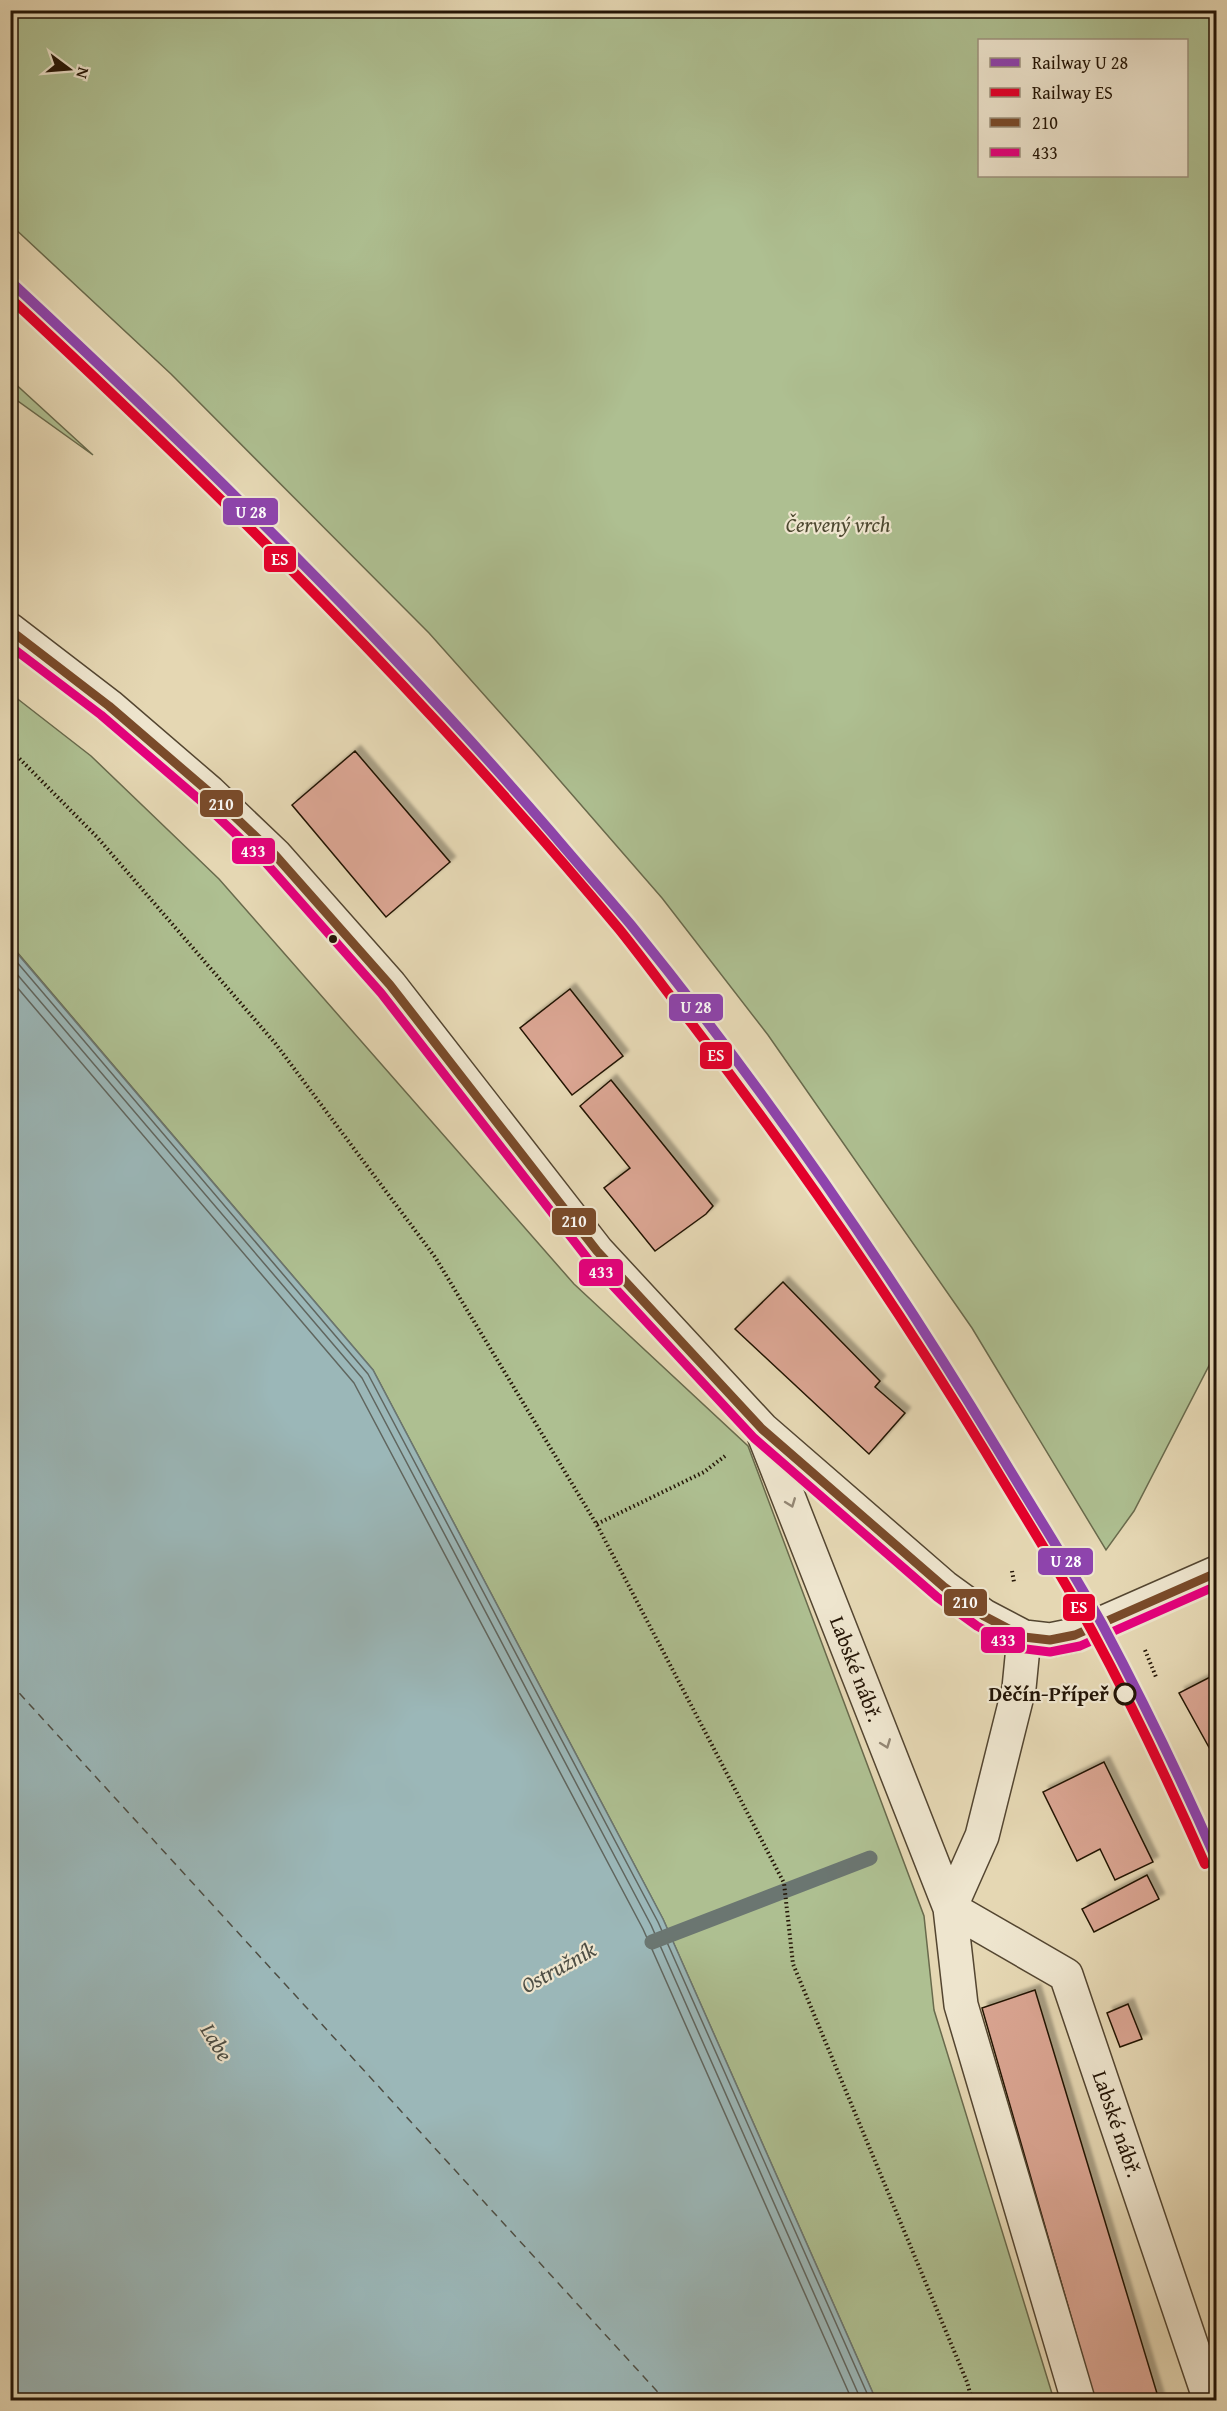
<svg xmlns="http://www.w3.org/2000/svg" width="1227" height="2411" font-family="'Gentium Book Plus',serif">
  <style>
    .green { fill: #aebf91; stroke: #696a4c; stroke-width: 1.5; fill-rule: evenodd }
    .water { fill: #9bb7b8; stroke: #6b7671; stroke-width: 1.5 }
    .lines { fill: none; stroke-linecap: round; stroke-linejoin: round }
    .shore { stroke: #60665f; stroke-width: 1.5 }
    .stream { stroke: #6b7671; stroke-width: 15 }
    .ferry { stroke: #4e4e44; stroke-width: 1.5; stroke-dasharray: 8 6; stroke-linecap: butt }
    .building { fill: #daa592; stroke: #241506; stroke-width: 1.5; filter: url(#shadow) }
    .minor-casing { stroke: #544631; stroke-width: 36 }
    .path { stroke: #241506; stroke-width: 4; stroke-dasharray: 1.5 3; stroke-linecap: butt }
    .minor { stroke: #eee5ce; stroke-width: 33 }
    .bus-1-casing { stroke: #eee5ce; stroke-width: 14 }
    .bus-2-casing { stroke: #eee5ce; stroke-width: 14 }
    .bus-1 { stroke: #7a4b2a; stroke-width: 9 }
    .bus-2 { stroke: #e5007d; stroke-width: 9 }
    .rail-1-casing { stroke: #eee5ce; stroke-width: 15 }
    .rail-2-casing { stroke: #eee5ce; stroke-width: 15 }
    .rail-1 { stroke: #8e44ad; stroke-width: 10 }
    .rail-2 { stroke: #e4002b; stroke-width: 10 }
    .oneway { stroke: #938774 }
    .bus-dot { fill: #241506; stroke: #eee5ce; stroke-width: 2 }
    .stop-dot { fill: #eee5ce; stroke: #241506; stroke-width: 3 }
    .labels { text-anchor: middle; stroke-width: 4.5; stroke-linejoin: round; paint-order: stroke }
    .park-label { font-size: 21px; font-style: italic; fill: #4d4830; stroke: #eee5ce }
    .street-label { font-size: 21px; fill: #241506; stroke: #eee5ce }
    .stop-label { font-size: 21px; font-weight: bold; fill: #241506; stroke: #eee5ce; text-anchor: end }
    .water-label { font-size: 22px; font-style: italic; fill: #4e4e44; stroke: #eee5ce }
    .line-badge { stroke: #eee5ce; stroke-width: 2 }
    .badge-label { font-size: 16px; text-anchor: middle; font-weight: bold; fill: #fff }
  </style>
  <defs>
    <filter id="shadow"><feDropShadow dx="5.5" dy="-5.5" stdDeviation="1.5" flood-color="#0004"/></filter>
  </defs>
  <rect width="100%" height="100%" fill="#e5d7b3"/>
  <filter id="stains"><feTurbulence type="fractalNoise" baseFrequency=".00333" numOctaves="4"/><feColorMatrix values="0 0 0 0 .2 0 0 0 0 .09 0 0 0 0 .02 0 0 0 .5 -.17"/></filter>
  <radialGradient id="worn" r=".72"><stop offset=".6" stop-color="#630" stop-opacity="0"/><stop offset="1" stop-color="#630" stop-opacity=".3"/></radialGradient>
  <!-- green -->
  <path class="green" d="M10 11H1216V1352L1134 1511 1106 1550 972 1328 768 1035 662 898 535 752 429 633 171 374 11 225ZM980 40H1186V176H980Z
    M10 380H11L93 455 11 396Z
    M10 693 91 756 219 879 574 1284 748 1446 924 1916 934 2010 1054 2400H876L663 1919 373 1370 11 945Z"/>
  <!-- water -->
  <path class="water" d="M10 945 373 1370 663 1919 876 2400H11Z"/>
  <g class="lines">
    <!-- shore -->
    <path class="shore" d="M10 954 368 1374 658 1922 870 2400
      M10 966 362 1378 651 1925 861 2400
      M10 979 354 1383 643 1929 852 2400"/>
    <!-- stream -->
    <path class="stream" d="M652 1942 870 1858"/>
    <!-- ferry -->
    <path class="ferry" d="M10 1683 665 2400"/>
  </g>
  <!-- building -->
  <path class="building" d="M355 751 450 862 386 917 292 805Z
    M570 989 623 1056 572 1095 520 1028Z
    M611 1080 713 1206 706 1214 655 1251 604 1188 630 1168 580 1106Z
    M783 1282 880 1381 875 1387 905 1413 869 1454 735 1329Z
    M1216 1674V1760L1179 1693Z
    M1104 1762 1153 1862 1115 1880 1100 1849 1077 1861 1043 1792Z
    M1147 1875 1159 1899 1094 1932 1082 1909Z
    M1035 1990 1159 2400H1095L982 2008Z
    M1128 2004 1142 2039 1120 2047 1107 2013Z"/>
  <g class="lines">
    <defs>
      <path id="minor" d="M10 630 109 706 209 792 275 855 390 985 597 1251 762 1429 944 1587 984 1616 1024 1637 1050 1640 1075 1635 1216 1573
        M764 1435 950 1908 961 2005 1078 2400
        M950 1908 1066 1975 1210 2400
        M950 1908 982 1836 1019 1688 1024 1637"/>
    </defs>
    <!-- minor casing -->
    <use href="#minor" class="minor-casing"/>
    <!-- path -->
    <path class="path" d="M10 749 97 837 275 1043 435 1257 597 1525 784 1883 793 1964 967 2382 972 2400
      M597 1524 704 1472 725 1456
      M1012 1571 1014 1582
      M1145 1650 1156 1677"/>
    <!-- minor -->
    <use href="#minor" class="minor"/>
    <defs>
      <path id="bus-1" d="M10 630 109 706 209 792 275 855 390 985 597 1251 762 1429 944 1587 984 1616 1024 1637 1050 1640 1075 1635 1216 1573"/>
      <path id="bus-2" d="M10 646 101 715 201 801 266 863 381 993 588 1259 754 1438 937 1597 977 1626 1018 1648 1050 1652 1080 1646 1216 1586"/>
    </defs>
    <!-- bus-1 casing -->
    <use href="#bus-1" class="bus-1-casing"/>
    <!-- bus-2 casing -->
    <use href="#bus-2" class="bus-2-casing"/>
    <!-- bus-1 -->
    <use href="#bus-1" class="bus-1"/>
    <!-- bus-2 -->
    <use href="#bus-2" class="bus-2"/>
    <defs>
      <path id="rail-1" d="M10 281C199 457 384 638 552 833 578 864 605 894 631 925 766 1091 888 1268 999 1452 1033 1509 1070 1566 1102 1624 1143 1701 1181 1779 1216 1859"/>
      <path id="rail-2" d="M10 298C224 497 432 704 619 929 644 960 667 992 692 1024 797 1161 895 1303 985 1451 1021 1511 1059 1570 1092 1631 1133 1707 1170 1785 1205 1864"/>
    </defs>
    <!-- rail-1 casing -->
    <use href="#rail-1" class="rail-1-casing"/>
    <!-- rail-2 casing -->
    <use href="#rail-2" class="rail-2-casing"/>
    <!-- rail-1 -->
    <use href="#rail-1" class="rail-1"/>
    <!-- rail-2 -->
    <use href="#rail-2" class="rail-2"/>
  </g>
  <!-- one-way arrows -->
  <defs><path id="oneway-chevron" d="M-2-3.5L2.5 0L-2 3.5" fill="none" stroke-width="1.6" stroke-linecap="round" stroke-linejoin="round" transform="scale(1.5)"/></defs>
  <g class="oneway">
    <use href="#oneway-chevron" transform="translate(791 1503) rotate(69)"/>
    <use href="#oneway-chevron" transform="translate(886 1744) rotate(69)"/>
  </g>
  <!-- markers -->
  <circle class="bus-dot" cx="333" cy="939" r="5"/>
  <circle class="stop-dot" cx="1125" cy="1694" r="10"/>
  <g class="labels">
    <!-- park labels -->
    <g class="park-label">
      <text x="838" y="532">Červený vrch</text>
    </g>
    <!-- street labels -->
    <g class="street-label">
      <text transform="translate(856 1669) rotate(69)" y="7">Labské nábř.</text>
      <text transform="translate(1117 2124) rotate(71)" y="7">Labské nábř.</text>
    </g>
    <!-- stop labels -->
    <g class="stop-label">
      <text x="1109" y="1701">Děčín-Přípeř</text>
    </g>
    <!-- water labels -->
    <g class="water-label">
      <text transform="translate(558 1967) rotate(-29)" y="8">Ostružník</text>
      <text transform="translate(217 2042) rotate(58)" y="8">Labe</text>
    </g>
  </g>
  <g class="line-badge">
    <rect x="222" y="497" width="57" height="29" rx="6" fill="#8e44ad"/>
    <rect x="263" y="545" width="34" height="28" rx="6" fill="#e4002b"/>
    <rect x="199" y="789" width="45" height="29" rx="6" fill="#7a4b2a"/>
    <rect x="231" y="837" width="45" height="28" rx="6" fill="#e5007d"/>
    <rect x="668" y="993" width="56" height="29" rx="6" fill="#8e44ad"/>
    <rect x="699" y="1041" width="34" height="29" rx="6" fill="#e4002b"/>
    <rect x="551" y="1207" width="46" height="29" rx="6" fill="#7a4b2a"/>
    <rect x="578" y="1258" width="46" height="29" rx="6" fill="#e5007d"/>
    <rect x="1037" y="1547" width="57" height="29" rx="6" fill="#8e44ad"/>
    <rect x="943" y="1588" width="45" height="29" rx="6" fill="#7a4b2a"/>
    <rect x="1062" y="1593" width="34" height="29" rx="6" fill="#e4002b"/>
    <rect x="980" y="1626" width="46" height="28" rx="6" fill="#e5007d"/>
  </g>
  <g class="badge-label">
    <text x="251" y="518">U 28</text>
    <text x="280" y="565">ES</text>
    <text x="221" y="810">210</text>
    <text x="253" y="857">433</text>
    <text x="696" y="1013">U 28</text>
    <text x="716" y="1061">ES</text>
    <text x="574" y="1227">210</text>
    <text x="601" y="1278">433</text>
    <text x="1066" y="1567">U 28</text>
    <text x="965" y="1608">210</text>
    <text x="1079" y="1613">ES</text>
    <text x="1003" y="1646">433</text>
  </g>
  <!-- margin -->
  <rect width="1227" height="2411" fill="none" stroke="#e5d7b3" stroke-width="36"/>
  <rect x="12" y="12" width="1203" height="2387" fill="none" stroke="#241506" stroke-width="3"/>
  <rect x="18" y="18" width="1191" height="2375" fill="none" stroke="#241506" stroke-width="1.5"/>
  <!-- legend -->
  <rect x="978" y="39" width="210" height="138" fill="#eee5ce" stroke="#9d927e" stroke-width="1.5"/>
  <rect x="990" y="58" width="30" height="9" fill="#8e44ad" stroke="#9d927e" stroke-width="1.5"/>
  <text x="1032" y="69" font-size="18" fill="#241506">Railway U 28</text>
  <rect x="990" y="88" width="30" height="9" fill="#e4002b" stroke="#9d927e" stroke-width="1.5"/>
  <text x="1032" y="99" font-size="18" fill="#241506">Railway ES</text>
  <rect x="990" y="118" width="30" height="9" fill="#7a4b2a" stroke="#9d927e" stroke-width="1.5"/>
  <text x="1032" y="129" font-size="18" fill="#241506">210</text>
  <rect x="990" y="148" width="30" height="9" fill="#e5007d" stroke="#9d927e" stroke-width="1.5"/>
  <text x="1032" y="159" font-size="18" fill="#241506">433</text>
  <!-- north arrow -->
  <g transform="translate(69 69) rotate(106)" stroke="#eee5ce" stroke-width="4.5" paint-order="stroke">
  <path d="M0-4.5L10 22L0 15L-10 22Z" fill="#241506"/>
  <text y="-9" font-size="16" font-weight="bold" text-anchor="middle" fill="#241506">N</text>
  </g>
  <rect width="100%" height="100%" filter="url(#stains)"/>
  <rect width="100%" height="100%" fill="url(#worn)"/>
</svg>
